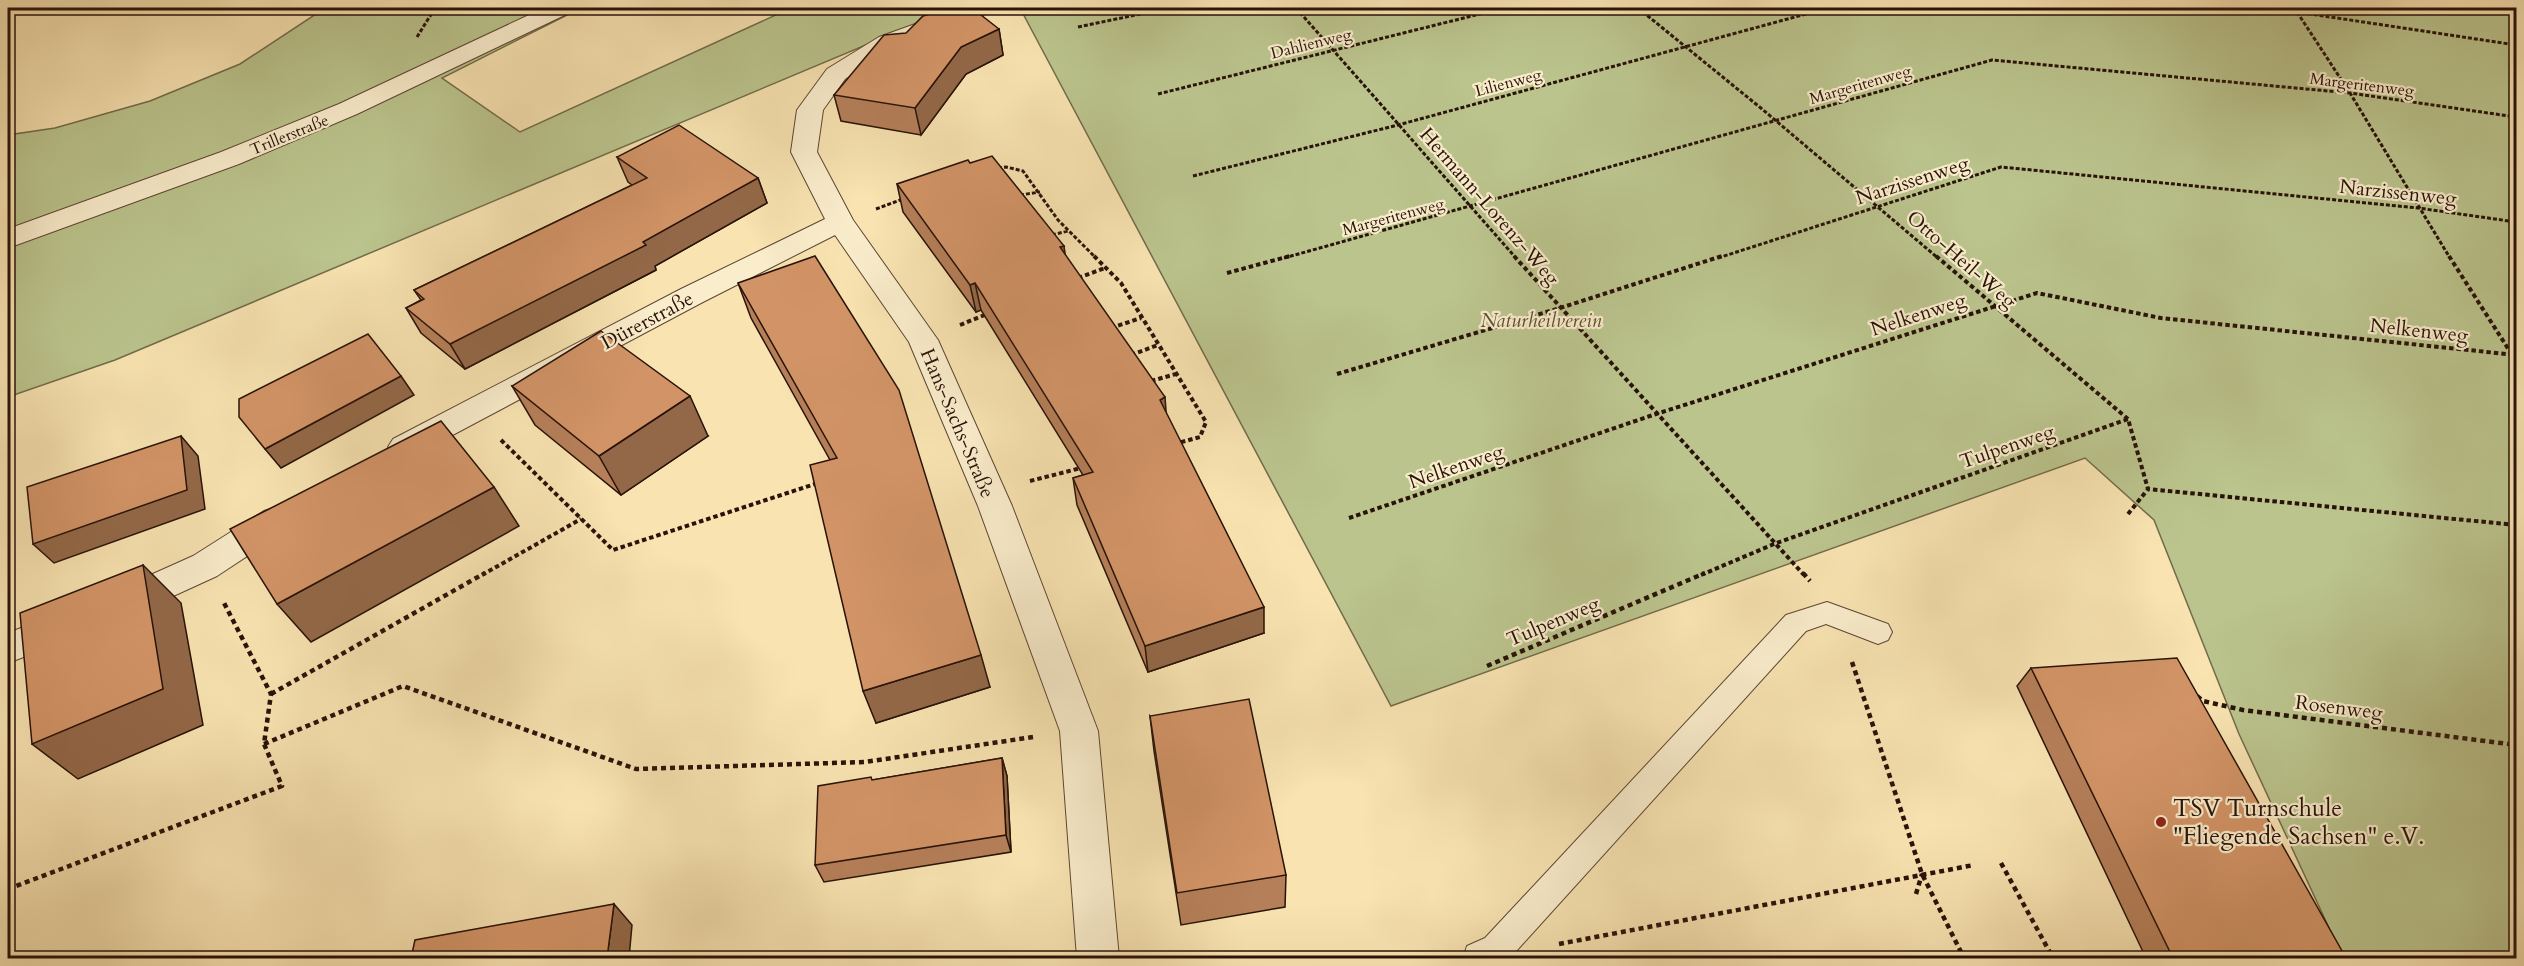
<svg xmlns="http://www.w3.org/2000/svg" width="2524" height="966" font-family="Cardo,serif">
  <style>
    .green { fill: #bbc48d; stroke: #726b4b; stroke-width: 1.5 }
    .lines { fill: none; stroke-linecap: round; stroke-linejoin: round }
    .service-casing { stroke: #5c4633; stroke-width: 2 }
    .minor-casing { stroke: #5c4633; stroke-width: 2 }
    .path-far2 { stroke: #281209; stroke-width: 3; stroke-dasharray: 4 2; stroke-linecap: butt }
    .path-far1 { stroke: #281209; stroke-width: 4; stroke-dasharray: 4.5 3; stroke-linecap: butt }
    .path { stroke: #281209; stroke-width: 4.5; stroke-dasharray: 5 4; stroke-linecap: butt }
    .service { fill: #faedcc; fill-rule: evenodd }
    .minor { fill: #faedcc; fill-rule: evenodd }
    .wall { fill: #b57f59; stroke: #281209; stroke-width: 1.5 }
    .shaded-wall { fill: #936848; stroke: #281209; stroke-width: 1.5 }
    .building { fill: #d29467; stroke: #281209; stroke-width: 1.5 }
    .poi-dot { fill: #8f2418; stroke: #faedcc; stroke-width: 2 }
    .labels { text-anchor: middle; stroke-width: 4.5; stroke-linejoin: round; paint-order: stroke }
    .far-street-label { font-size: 16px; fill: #281209; stroke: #faedcc }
    .street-label { font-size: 20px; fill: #281209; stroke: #faedcc }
    .park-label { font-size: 20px; font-style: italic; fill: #5b5037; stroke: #faedcc }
    .near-poi-label { font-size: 24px; fill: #281209; stroke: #faedcc; text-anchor: start }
  </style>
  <rect width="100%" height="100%" fill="#f8e3b1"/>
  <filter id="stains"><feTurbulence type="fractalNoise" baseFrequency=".00333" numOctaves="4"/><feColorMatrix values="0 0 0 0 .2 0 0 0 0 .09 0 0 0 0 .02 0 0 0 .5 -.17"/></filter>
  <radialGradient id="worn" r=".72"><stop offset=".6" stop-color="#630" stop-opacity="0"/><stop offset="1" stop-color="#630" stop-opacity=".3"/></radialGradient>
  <!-- green -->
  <path class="green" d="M325 8H581L442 78 520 132 791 8H954L115 360 8 397V135L55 128 150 101 240 64Z
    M1020 8H2482L2516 13V958H2343L2239 734 2154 520 2085 458 1391 706Z"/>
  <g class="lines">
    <defs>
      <path id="service" d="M1827 602 1888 624 1892 632 1888 640 1878 644 1826 624 1806 631 1510 958H1463L1467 946 1485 938 1786 615Z"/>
      <path id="minor" d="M544 8H573L569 13 357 114 239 164 8 248V229L221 152 339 104Z
        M960 8H992L988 13 895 47 845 79 823 110 817 152 853 220 938 340 1012 506 1098 731 1119 958H1077L1060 731 978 506 909 342 835 235 701 303 415 455 404 459 393 455 388 447 393 439 681 289 825 219 791 152 797 110 827 69 879 37Z
        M2503 8H2516V15L2507 13Z
        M276 507 288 511 293 520 288 529 217 576 134 614 121 618 108 614 103 604 108 594 193 556 264 511Z
        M65 611 78 616 83 626 78 636 8 663V633Z"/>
    </defs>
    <!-- service casing -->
    <use href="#service" class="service-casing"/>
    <!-- minor casing -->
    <use href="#minor" class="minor-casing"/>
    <!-- path-far2 -->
    <path class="path-far2" d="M1296 8 1516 258
      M1638 8 1762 109 1938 258
      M2248 8 2297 12 2516 45
      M2297 12 2350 93 2450 258
      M1078 27 1169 8
      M417 37 435 8
      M1158 94 1504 8
      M998 168 1006 167 1023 171 1058 220 1096 258
      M1193 176 1398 125 1828 8
      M1020 195 1040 192
      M876 209 903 199
      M1052 235 1068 231
      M1284 258 1992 60 2350 93 2516 117
      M1718 258 2001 167 2418 208 2516 222"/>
    <!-- path-far1 -->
    <path class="path-far1" d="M1094 256 1121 283 1206 422 1200 437 1178 443
      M1514 256 1804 575
      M1936 256 2128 419
      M2449 256 2516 361
      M1227 273 1290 256
      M1078 278 1105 268
      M960 325 987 314
      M1111 328 1141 318
      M1131 355 1158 345
      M1337 374 1560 308 1722 256
      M1151 381 1176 374
      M501 440 613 550 818 483
      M1030 481 1081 468
      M2128 514 2148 489
      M1349 518 1656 414 2037 293 2161 318 2516 355
      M482 575 581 519
      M1701 575 1774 544 2128 419 2148 489 2516 525"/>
    <!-- path -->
    <path class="path" d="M1803 573 1810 581
      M1852 662 1922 874 1964 958
      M1487 666 1705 573
      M271 694 485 573
      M2197 696 2203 701 2243 710 2516 745
      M264 744 403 686 636 769 865 762 1033 737
      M2001 863 2053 958
      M8 889 282 786 264 744 271 694 223 601
      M1916 894 1922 874
      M1559 944 1974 865
      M2350 958V956L2366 958"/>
    <!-- service -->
    <use href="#service" class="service"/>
    <!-- minor -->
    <use href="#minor" class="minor"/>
  </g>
  <!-- wall -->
  <path class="wall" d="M999 29 1003 55 966 74 921 135 841 121 834 95Z
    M617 157 758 178 767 203 655 266 656 270 465 369 421 333 406 308 421 300 414 290 632 185 628 182Z
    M970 163 1064 246 1065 255 1166 413 1264 633 1148 672 1077 505 1073 478 1083 475 981 310 976 312 903 212 897 184Z
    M738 283 990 687 876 723 830 460 751 318Z
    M512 386 708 436 621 495 535 425Z
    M2031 668 2346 958H2146L2017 686Z
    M1150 716 1286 875 1285 907 1181 925 1154 751Z
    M1002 758 1007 776 1011 852 824 882 815 865 873 780Z"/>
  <!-- shaded-wall -->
  <path class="shaded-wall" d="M999 29 1003 55 966 74 921 135 915 108 961 47Z
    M758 178 767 203 655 266 656 270 465 369 450 344Z
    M1064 246 1067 273 1060 247Z
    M975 283 981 310 976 312 970 285Z
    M401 376 414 395 281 468 265 449Z
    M690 396 708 436 621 495 599 456Z
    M1165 397 1167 424 1160 400Z
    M181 436 198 456 205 509 54 563 33 544Z
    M494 487 519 526 311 642 277 604Z
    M143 565 181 603 203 725 78 779 32 744Z
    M1264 607V633L1148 672 1145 646Z
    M981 655 990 687 876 723 863 691Z
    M1002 758 1007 776 1011 852 1006 835Z
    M614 904 632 925 629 958H607Z"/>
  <!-- building -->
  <path class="building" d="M950 8H972L999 29 961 47 915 108 834 95 884 35 906 33 923 16Z
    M679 125 758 178 643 242 646 245 450 344 406 308 424 299 414 290 647 178 617 157Z
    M992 156 1064 246 1060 247 1165 397 1160 400 1264 607 1145 646 1073 478 1093 472 975 283 970 285 897 184 968 160 970 163Z
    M815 256 899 390 981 655 863 691 810 465 837 458 738 283Z
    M601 331 690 396 599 456 512 386Z
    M368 334 401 376 265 449 239 417V399Z
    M441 421 494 487 277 604 230 529Z
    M181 436 187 490 33 544 27 487Z
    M143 565 163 689 32 744 20 613Z
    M2177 658 2346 958H2173L2031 668Z
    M1249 699 1286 875 1177 893 1150 716Z
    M1002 758 1006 835 815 865 818 786 871 777 872 780Z
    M614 904 607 958H411L415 940Z"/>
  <!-- markers -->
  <circle class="poi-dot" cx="2161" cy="822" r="6"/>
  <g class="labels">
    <!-- far-street labels -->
    <g class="far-street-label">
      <text transform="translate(1311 43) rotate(-14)" y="6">Dahlienweg</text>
      <text transform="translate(1508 82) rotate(-15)" y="6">Lilienweg</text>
      <text transform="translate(1860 84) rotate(-16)" y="6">Margeritenweg</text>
      <text transform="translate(2362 84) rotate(7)" y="6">Margeritenweg</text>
      <text transform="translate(289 134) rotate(-22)" y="6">Trillerstraße</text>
      <text transform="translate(1393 216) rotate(-15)" y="6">Margeritenweg</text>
    </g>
    <!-- street labels -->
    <g class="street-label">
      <text transform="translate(1912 180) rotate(-18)" y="7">Narzissenweg</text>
      <text transform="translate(2398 192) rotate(6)" y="7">Narzissenweg</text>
      <text transform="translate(1490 206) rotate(49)" y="7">Hermann-Lorenz-Weg</text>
      <text transform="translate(1962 259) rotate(41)" y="7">Otto-Heil-Weg</text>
      <text transform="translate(1918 314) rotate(-18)" y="7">Nelkenweg</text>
      <text transform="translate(647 320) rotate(-28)" y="7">Dürerstraße</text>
      <text transform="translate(2419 330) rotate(6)" y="7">Nelkenweg</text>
      <text transform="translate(958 423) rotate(67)" y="7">Hans-Sachs-Straße</text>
      <text transform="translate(2007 446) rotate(-19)" y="7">Tulpenweg</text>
      <text transform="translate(1456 466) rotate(-19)" y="7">Nelkenweg</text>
      <text transform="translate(1553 621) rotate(-23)" y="7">Tulpenweg</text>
      <text transform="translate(2339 707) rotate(7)" y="7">Rosenweg</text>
    </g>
    <!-- park labels -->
    <g class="park-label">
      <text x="1541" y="327">Naturheilverein</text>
    </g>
    <!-- near-poi labels -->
    <g class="near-poi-label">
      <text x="2173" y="816">TSV Turnschule<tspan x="2173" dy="28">"Fliegende Sachsen" e.V.</tspan></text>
    </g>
  </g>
  <!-- margin -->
  <rect width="2524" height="966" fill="none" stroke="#f8e3b1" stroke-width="30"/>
  <rect x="9" y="9" width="2506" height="948" fill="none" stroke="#281209" stroke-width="3"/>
  <rect x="15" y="15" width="2494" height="936" fill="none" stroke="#281209" stroke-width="1.5"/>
  <rect width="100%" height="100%" filter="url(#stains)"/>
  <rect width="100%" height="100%" fill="url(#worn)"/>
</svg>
